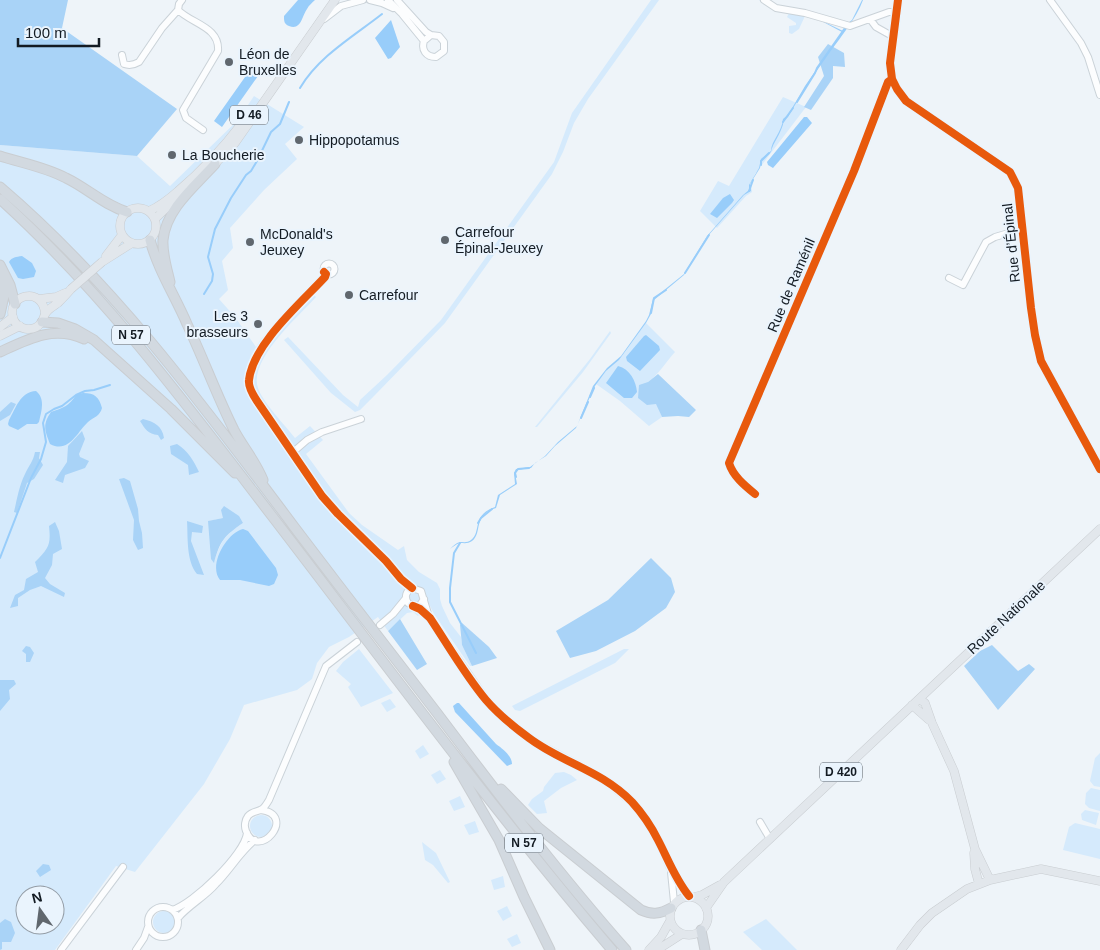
<svg xmlns="http://www.w3.org/2000/svg" width="1100" height="950" font-family="Helvetica,sans-serif">
  <style>
    .green { fill: #d5eafc; fill-rule: evenodd }
    .forest { fill: #a9d3f7 }
    .water { fill: #98cdfa }
    .lines { fill: none; stroke-linecap: round; stroke-linejoin: round }
    .stream { stroke: #98cdfa; stroke-width: 2 }
    .minor-casing { stroke: #cad2d8; stroke-width: 8 }
    .major-casing { stroke: #c9cdd1; stroke-width: 9 }
    .highway-casing { stroke: #c9cdd1; stroke-width: 11 }
    .minor { stroke: #fcfdfe; stroke-width: 6 }
    .major { stroke: #e2e7ec; stroke-width: 8 }
    .highway { stroke: #d2d9e0; stroke-width: 9 }
    .major-bridge-casing { stroke: #c9cdd1; stroke-width: 9; stroke-linecap: butt }
    .major-bridge { stroke: #e2e7ec; stroke-width: 8 }
    .cycleway-casing { stroke: #eaf4fd; stroke-width: 11 }
    .cycleway { stroke: #e8590c; stroke-width: 8 }
    .poi-dot { fill: #60676e; stroke: #eaf4fd; stroke-width: 2 }
    .labels { text-anchor: middle; stroke-width: 4; stroke-linejoin: round; paint-order: stroke }
    .shield { fill: #eaf4fd; stroke: #545c64; stroke-width: 1 }
    .shield-label { font-size: 12px; font-weight: bold; fill: #131b23 }
    .poi-label { font-size: 14px; fill: #131b23; stroke: #eaf4fd; text-anchor: start }
    .street-label { font-size: 14px; fill: #131b23; stroke: #eaf4fd }
  </style>
  <rect width="100%" height="100%" fill="#eef4f9"/>
  <!-- green -->
  <path class="green" d="M651 0H659L588 99 574 123 563 152 552 174 445 323 375 395 360 410 355 412 331 393 284 340 288 337 343 395 358 407 360 400 387 375 441 320 554 162 572 113Z
    M759 0H766L790 13 805 16 799 29 792 34 789 33V26L796 25V23L787 17 789 13 769 7Z
    M254 96 304 127 285 144 297 159 264 190 230 228 233 248 222 261 228 290 219 299 235 317 256 347 261 339 307 289 316 297C299 316 248 360 258 388 263 403 285 425 295 438L310 426 323 440 306 454 349 513 362 525 398 550 404 546 407 560 419 572 437 583 440 589V599L442 606 450 623 461 637 462 645 472 666H470L434 614 429 604 418 616 413 612 407 613 388 631 378 617 349 637 329 647 317 663 312 679 297 690 244 705 230 739 204 784 135 872 116 866 55 950H0V145L137 156 170 186 238 120ZM223 518 243 523C224 536 221 541 214 562L209 521ZM25 895H55V925H25Z
    M783 97 806 107 755 174 751 184 752 192 746 196 717 228 700 211 718 181 729 186Z
    M646 323 675 352C666 362 659 374 648 382L662 417 649 426 620 401 596 384 606 371 619 360Z
    M610 331 611 333 583 372 537 427H535L590 359Z
    M359 649 393 693 361 707 348 687 351 684 336 671 343 662Z
    M624 649H629L615 663 520 711 515 710 512 706Z
    M390 699 396 707 387 712 381 703Z
    M423 745 429 754 420 759 415 751Z
    M1100 753V787L1094 786 1090 781 1095 758Z
    M440 770 446 779 437 784 431 775Z
    M564 772 571 775 577 780 561 788 544 801 547 813 537 814 528 805 532 799 543 791 544 787 555 773Z
    M1091 788 1100 790V811L1089 808 1085 804 1086 793Z
    M460 796 465 807 454 811 449 801Z
    M1085 810 1099 813 1096 825 1082 820 1081 814Z
    M250 826a11 11 0 1 1 22 0a11 11 0 1 1-22 0Z
    M475 821 479 832 469 835 464 825Z
    M1075 823 1100 829V859L1063 850 1069 827Z
    M422 842 436 853 450 882 448 883 433 865 425 860Z
    M503 876 505 887 494 890 491 880Z
    M507 906 512 916 503 921 497 911Z
    M153 922a11 11 0 1 1 22 0a11 11 0 1 1-22 0Z
    M766 919 797 950H762L743 932Z
    M517 934 521 943 512 947 507 939Z"/>
  <!-- forest -->
  <path class="forest" d="M0 0H68L62 28 177 109 137 156 0 145Z
    M828 44 844 53 845 67 833 66V78L811 110 804 107 824 76 818 57Z
    M658 374 696 410 689 417 678 416 662 417 656 404 647 405 638 398 639 385 648 382Z
    M11 402 16 404 10 415 0 421V412Z
    M143 419C155 422 162 426 164 438L161 440 158 435C148 434 145 429 140 421Z
    M82 431 85 439 79 454 80 457 89 461 85 468 65 475 63 483 55 480 67 462 68 446Z
    M177 444C188 451 194 461 199 472L189 475 188 465 171 454 170 446Z
    M35 452H40L39 458 43 465 34 479 27 483 17 513 14 512C17 499 19 486 25 474 29 465 33 462 35 452Z
    M124 478 130 481 138 509 139 521 142 533 143 548 138 550 133 540 134 520 119 479Z
    M224 506 239 516 243 523C224 536 220 541 214 563L211 559 208 521 223 518 221 510Z
    M187 521 203 526 202 533 192 532 191 541 204 575 197 574C186 561 188 537 187 521Z
    M55 522 59 531 62 549 53 554 52 565 45 578 50 584 65 593 64 597 41 586 30 590 18 598V606L10 608 15 595 24 590 26 579 38 572 35 562C49 548 51 545 49 526Z
    M651 558 671 578 675 592 666 608 635 631 596 651 570 658 556 631 608 600Z
    M400 619 427 664 417 670 388 631Z
    M462 623 489 647 497 658 472 666 462 645 460 625Z
    M992 645 1018 671 1029 664 1035 669 998 710 964 666 980 651Z
    M26 646 30 647 34 653 30 662H26V654L22 651Z
    M0 680H14L16 684 9 690 10 699 0 711Z
    M43 864 49 865 51 870 40 877 36 871Z
    M5 919 11 922 15 933 11 942H2V949L0 950V923Z"/>
  <!-- water -->
  <path class="water" d="M298 0H315C312 3 309 5 307 9 302 16 301 31 289 26 284 24 284 21 284 16Z
    M862 0H863C856 19 842 35 830 52 815 73 801 94 788 117L784 120C782 133 773 142 771 152L761 161 760 168 750 184 751 191 744 195 707 237 684 275 654 300 651 314 646 323 619 360 606 371 595 386 576 428 555 446 546 456 535 463 531 468 517 470 515 473 517 484 500 495 496 508C472 515 483 533 472 541 468 544 464 543 460 543 456 544 453 547 450 549 453 546 456 543 460 542 463 542 468 543 471 540 482 532 471 515 495 507L498 495 515 484 514 473 516 469 530 467 545 456 558 442 577 426 593 386 607 368 621 356 646 321 649 315 653 299 684 274 707 236 743 195 749 190V185L759 168 761 159 771 151C771 141 782 132 783 119L788 115 805 86 842 32 812 16 843 31 845 25 852 20Z
    M391 20 400 47 391 58 388 59 375 38Z
    M250 70 258 76 222 127 214 121Z
    M804 117H807L812 123 773 168 768 165 767 162Z
    M730 194 734 200 732 203 717 218 710 214 723 198Z
    M22 256 32 263 36 271 34 277 23 279 18 278 9 262C12 257 16 257 22 256Z
    M646 335 659 346 660 350 640 371 627 361 626 357 644 336Z
    M618 366C630 369 636 381 637 392L632 398H624L606 383Z
    M36 391C46 399 41 412 39 422L37 424H27L18 430 9 426 8 424 9 420C16 408 20 392 36 391Z
    M83 393C95 393 99 397 102 408 100 416 94 417 88 422 77 432 69 454 50 444 45 431 42 425 51 412 63 408 69 406 76 395Z
    M243 529 248 531 276 568 278 575 274 584 269 586 240 580H220C208 566 226 533 243 529Z
    M457 703H459L496 744C503 749 512 756 512 764L507 766 455 712 453 706Z"/>
  <g class="lines">
    <!-- stream -->
    <path class="stream" d="M300 88C319 56 354 36 382 14
      M797 102 815 73 817 68 845 28
      M783 122 793 108
      M761 165V161L769 153
      M749 191 753 180
      M685 273 709 235
      M204 294 212 281 213 274 208 257 215 229 231 198 246 175 251 171 257 161 271 132 280 124 289 102
      M651 313 654 298 666 290
      M590 397 594 388
      M581 418 588 402
      M516 477 515 473 518 469 529 468
      M478 523 481 518 492 509
      M460 543 454 553 450 588V602L476 653
      M0 558 31 478 41 459 46 442 43 423 46 414 54 409 62 406 76 395 85 391 94 390 110 385"/>
    <defs>
      <path id="minor" d="M370 0 382 3 393 8
        M388 0 402 14 424 41C421 50 426 57 436 57L444 51V42L439 36 431 35 424 41
        M397 0 426 32 431 35
        M764 0 776 8 805 13 850 26 889 12H896
        M898 0 890 63 892 79 897 89 906 101 1010 172 1018 188 1031 308 1035 335 1041 361 1100 469
        M1050 0 1081 43 1088 57 1100 95
        M178 10C192 24 220 27 218 51L183 110 186 118 203 130
        M324 19 341 6 363 0
        M870 19 876 27 892 36
        M122 55 124 64C130 66 134 65 139 62L162 28 178 10 179 4 182 0
        M323.5 269a5.5 5.5 0 1 1 11 0a5.5 5.5 0 1 1-11 0Z
        M326 274C303 304 253 340 249 380 248 387 253 395 257 401L322 496 338 514 386 561 401 579 412 588
        M949 278 963 285 986 242 995 237 1012 232
        M292 453 307 440 322 432 361 419
        M755 494C744 485 733 476 729 463L854 171 888 82 892 79
        M424 599 420 605 413 606 408 603C404 597 406 591 412 588L421 591 429 617
        M415 606 430 618 486 699 500 714 530 739 601 777 632 803 645 819 658 839 669 866 680 885 689 896
        M380 625 393 614 406 598
        M261 810C298 815 258 862 246 831 244 826 245 820 248 816 252 811 258 812 262 809 265 807 267 803 269 800L326 666 357 642
        M760 822 770 839
        M671 872 674 902
        M148 922a15 15 0 1 1 30 0a15 15 0 1 1-30 0Z
        M172 910C193 904 245 854 247 833
        M178 918C189 905 205 897 216 884 230 870 240 852 255 840
        M61 950 123 867
        M136 950 144 938 148 927"/>
      <path id="major" d="M212 167 235 143 335 0
        M120 226a18 18 0 1 1 36 0a18 18 0 1 1-36 0Z
        M149 211C160 206 169 199 178 191 203 170 223 148 243 122
        M155 219 188 187
        M106 256 122 235
        M102 262 132 243
        M39 299 56 297 65 293
        M45 313C42 285 6 295 13 318 17 330 33 333 41 323 44 320 43 316 46 313 48 309 54 306 58 303 62 299 67 294 71 289
        M0 327 13 317
        M0 336 20 326
        M919 699 925 703 932 723 954 771 975 849 990 880
        M912 705 929 720
        M974 853 975 869 979 884
        M670 916a19 19 0 1 1 38 0a19 19 0 1 1-38 0Z
        M694 897 702 895 720 885
        M706 908 724 882 1100 529
        M649 950 661 937 670 921
        M657 950 682 934
        M901 950 920 925 932 913 967 889 990 880 1041 869 1100 881"/>
      <path id="highway" d="M0 156C22 163 45 167 66 178 87 188 104 205 127 212
        M0 187C115 285 205 408 295 528 342 590 390 652 437 713 498 794 559 874 626 950
        M0 199C104 293 187 405 272 516 384 662 493 810 612 950
        M150 240C158 270 175 296 187 324 204 360 217 396 234 430 243 447 256 462 263 480
        M0 265 10 285 15 304
        M0 273 4 296 0 314
        M170 282C167 269 162 253 163 240 166 209 195 186 215 164
        M42 322 58 323 75 329 94 340 171 409 235 473
        M0 352C28 339 54 325 84 339
        M454 762 499 840 524 897 550 950
        M501 789 539 828 641 910C652 915 660 914 671 908
        M701 930 705 950"/>
    </defs>
    <!-- minor casing -->
    <use href="#minor" class="minor-casing"/>
    <!-- major casing -->
    <use href="#major" class="major-casing"/>
    <!-- highway casing -->
    <use href="#highway" class="highway-casing"/>
    <!-- minor -->
    <use href="#minor" class="minor"/>
    <!-- major -->
    <use href="#major" class="major"/>
    <!-- highway -->
    <use href="#highway" class="highway"/>
    <defs>
      <path id="major-bridge" d="M71 289 102 262"/>
    </defs>
    <!-- major-bridge casing -->
    <use href="#major-bridge" class="major-bridge-casing"/>
    <!-- major-bridge -->
    <use href="#major-bridge" class="major-bridge"/>
    <defs>
      <path id="cycleway" d="M898 0 890 63 892 79 897 89 906 101 1010 172 1018 188 1031 308 1035 335 1041 361 1100 469
        M324 272 326 274 325 277C301 303 253 344 249 380 248 387 253 395 257 401L322 496 338 514 386 561 401 579 412 588
        M755 494C744 485 733 476 729 463L854 171 888 82 892 79
        M413 606 420 609 430 618C448 645 465 675 486 700 498 714 514 727 529 738 562 763 601 770 632 802 642 813 651 826 658 840 668 859 675 879 689 896"/>
    </defs>
    <!-- cycleway casing -->
    <use href="#cycleway" class="cycleway-casing"/>
    <!-- cycleway -->
    <use href="#cycleway" class="cycleway"/>
  </g>
  <!-- markers -->
  <g class="poi-dot">
    <circle cx="229" cy="62" r="5"/>
    <circle cx="299" cy="140" r="5"/>
    <circle cx="172" cy="155" r="5"/>
    <circle cx="445" cy="240" r="5"/>
    <circle cx="250" cy="242" r="5"/>
    <circle cx="349" cy="295" r="5"/>
    <circle cx="258" cy="324" r="5"/>
  </g>
  <g class="labels">
    <!-- shield labels -->
    <g class="shield">
      <rect x="230" y="105.5" width="38" height="19" rx="4"/>
      <rect x="112" y="325.5" width="38" height="19" rx="4"/>
      <rect x="820" y="762.5" width="42" height="19" rx="4"/>
      <rect x="505" y="833.5" width="38" height="19" rx="4"/>
    </g>
    <g class="shield-label">
      <text x="249" y="119">D 46</text>
      <text x="131" y="339">N 57</text>
      <text x="841" y="776">D 420</text>
      <text x="524" y="847">N 57</text>
    </g>
    <!-- poi labels -->
    <g class="poi-label">
      <text x="239" y="59">Léon de<tspan x="239" dy="16">Bruxelles</tspan></text>
      <text x="309" y="145">Hippopotamus</text>
      <text x="182" y="160">La Boucherie</text>
      <text x="455" y="237">Carrefour<tspan x="455" dy="16">Épinal-Jeuxey</tspan></text>
      <text x="260" y="239">McDonald's<tspan x="260" dy="16">Jeuxey</tspan></text>
      <text x="359" y="300">Carrefour</text>
      <text x="248" y="321" text-anchor="end">Les 3<tspan x="248" dy="16">brasseurs</tspan></text>
    </g>
    <!-- street labels -->
    <g class="street-label">
      <text transform="translate(1011 243) rotate(-96)" y="5">Rue d’Épinal</text>
      <text transform="translate(791 285) rotate(-67)" y="5">Rue de Raménil</text>
      <text transform="translate(1006 617) rotate(-43)" y="5">Route Nationale</text>
    </g>
  </g>
  <!-- north arrow -->
  <g transform="translate(40 910) rotate(346)"><circle r="24" fill="#eaf4fd" stroke="#949da6"/>
  <path d="M0-4L9 19L0 12L-9 19Z" fill="#60676e"/>
  <text y="-8" font-size="14" font-weight="bold" text-anchor="middle" fill="#131b23">N</text>
  </g>
  <!-- scale -->
  <path d="M18 38v8h81v-8" fill="none" stroke="#131b23" stroke-width="2.5"/>
  <text x="25" y="38" font-size="15" fill="#131b23" stroke="#eaf4fd" stroke-width="4" paint-order="stroke">100 m</text>
</svg>
